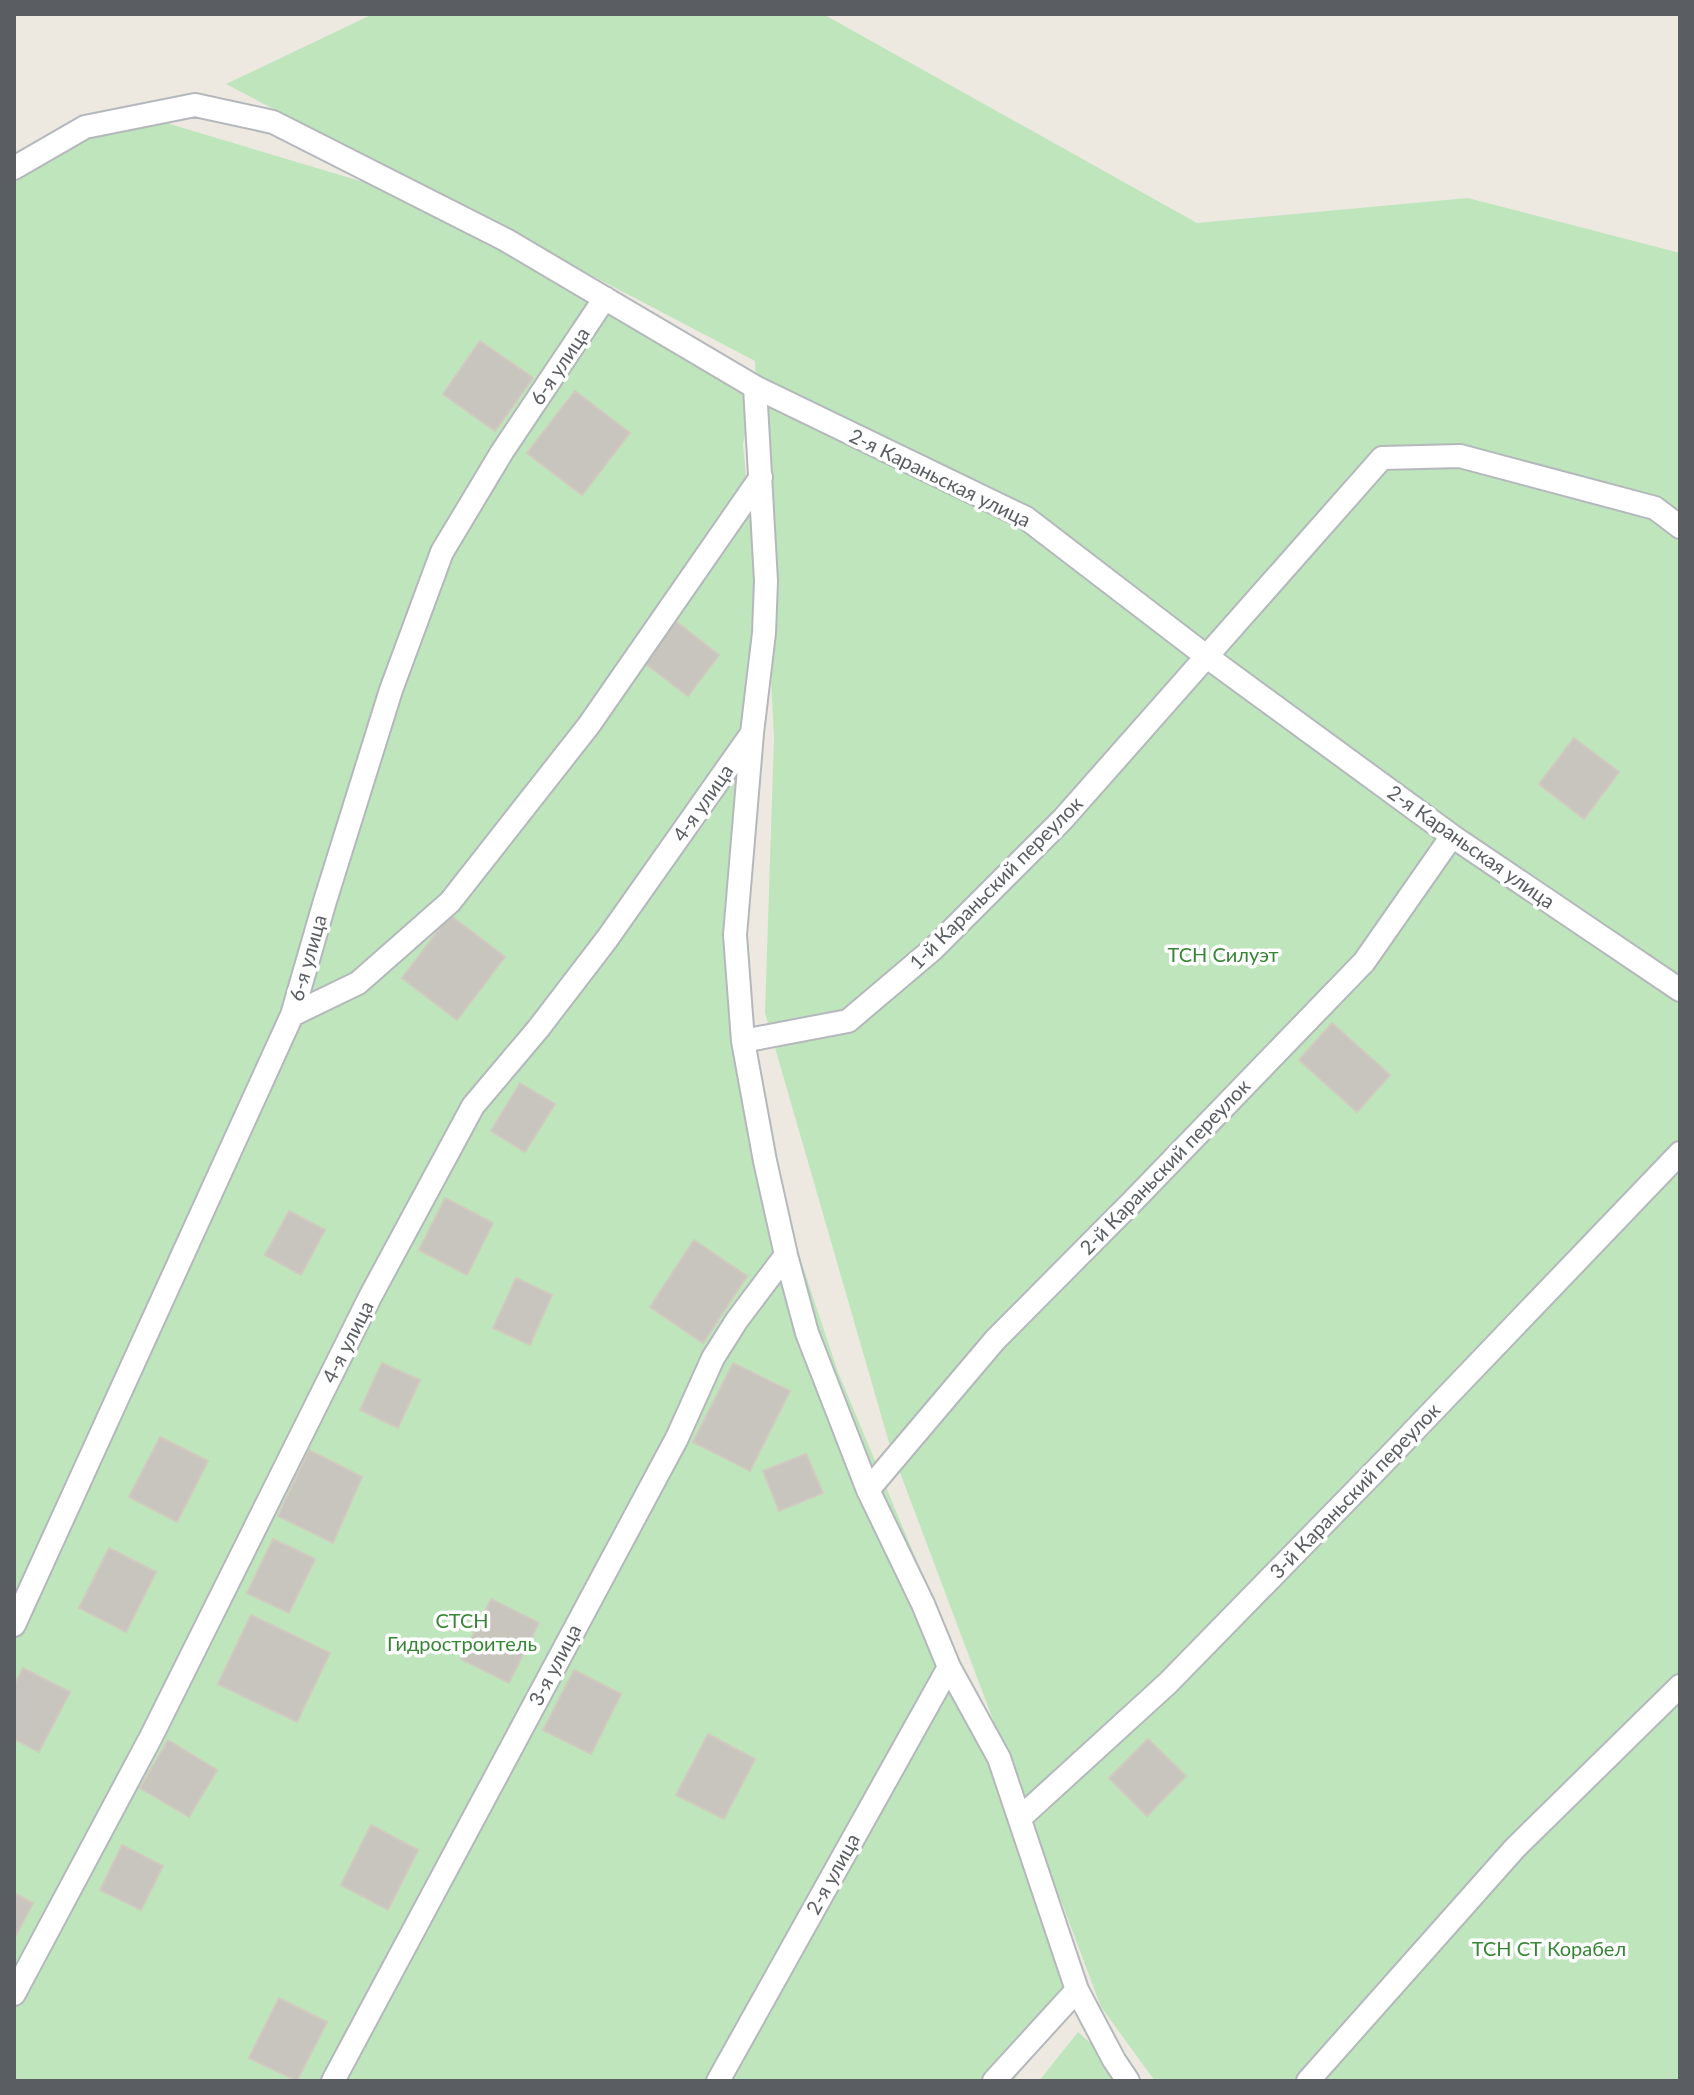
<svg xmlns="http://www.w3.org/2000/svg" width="1694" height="2095" font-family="Lato,sans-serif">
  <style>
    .green { fill: #bfe5bd }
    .building { fill: #c8c4be; stroke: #d1cabf; stroke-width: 2 }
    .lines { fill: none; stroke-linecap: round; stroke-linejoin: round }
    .service-casing { stroke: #b4b8bc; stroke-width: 26 }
    .service { stroke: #fff; stroke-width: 22 }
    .labels { text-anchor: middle; stroke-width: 7; stroke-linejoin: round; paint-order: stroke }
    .street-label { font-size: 20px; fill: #5a5e62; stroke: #fff }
    .park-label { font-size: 20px; fill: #368635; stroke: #fff }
  </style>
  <rect width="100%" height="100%" fill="#ede9e1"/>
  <!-- green -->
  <path class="green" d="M373 14H823L1197 223 1468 198 1680 253V2081H1155L1101 2007 890 1446 765 1013 774 738 755 361 226 84Z
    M143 116 427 201 755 387 743 444 756 587 743 1041 787 1219 838 1372 999 1758 1088 1983 1013 2081H14V168Z
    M1078 2032 1134 2081H1039Z"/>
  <!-- building -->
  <path class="building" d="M480 341 533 378 495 431 443 394Z
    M575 391 630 433 582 495 527 453Z
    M674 620 719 655 688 696 642 661Z
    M1574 738 1619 772 1584 819 1539 784Z
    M450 915 505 957 457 1020 402 978Z
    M1332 1023 1390 1075 1357 1112 1299 1060Z
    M520 1083 555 1104 525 1152 491 1131Z
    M445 1198 493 1223 467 1275 419 1250Z
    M289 1211 325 1230 301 1275 265 1255Z
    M694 1240 747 1276 703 1343 650 1307Z
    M516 1278 552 1295 530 1345 493 1328Z
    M382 1363 420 1380 398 1428 360 1410Z
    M733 1363 790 1391 750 1471 693 1442Z
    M160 1437 208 1461 177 1522 129 1497Z
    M309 1450 362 1477 333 1543 278 1516Z
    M806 1454 823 1493 779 1511 763 1471Z
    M273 1539 315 1559 289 1613 247 1593Z
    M109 1548 156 1572 126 1632 79 1608Z
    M491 1599 539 1623 509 1683 461 1659Z
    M251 1615 330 1653 297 1722 218 1684Z
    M23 1668 70 1692 39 1752 14 1739V1685Z
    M574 1670 621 1694 591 1754 543 1730Z
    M708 1734 755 1759 724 1819 676 1795Z
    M1148 1739 1186 1776 1147 1816 1109 1778Z
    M168 1740 217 1770 189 1817 140 1788Z
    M371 1825 418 1850 388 1910 341 1885Z
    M122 1845 163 1866 141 1910 100 1890Z
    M14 1893 33 1903 14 1939Z
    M279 1998 327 2022 297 2081 249 2058Z"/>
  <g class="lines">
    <defs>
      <path id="service" d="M14 168 85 127 195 105 273 122 506 240 755 387 1026 518 1206 656 1452 836 1680 990
        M755 387 766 581 764 633 752 733 735 935 743 1041 765 1161 786 1255 807 1333 868 1490 923 1604 949 1667 999 1758 1077 1990 994 2081
        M292 1015 358 983 450 902 589 725 761 477
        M743 1041 848 1021 933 949 1063 819 1382 458 1460 456 1655 508 1680 527
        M868 1490 995 1340 1133 1201 1364 962 1452 836
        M14 1625 292 1015 325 901 391 690 442 552 502 452 605 298
        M1020 1818 1168 1683 1384 1462 1680 1153
        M1077 1990 1114 2060 1128 2081
        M14 1994 151 1737 370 1297 473 1106 538 1029 607 939 750 736
        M333 2081 677 1438 713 1358 737 1320 786 1255
        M718 2081 949 1667
        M1308 2081 1515 1848 1680 1686"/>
    </defs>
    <!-- service casing -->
    <use href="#service" class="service-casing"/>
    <!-- service -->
    <use href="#service" class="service"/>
  </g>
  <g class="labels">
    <!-- street labels -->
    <g class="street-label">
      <text transform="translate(560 366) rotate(-56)" y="7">6-я улица</text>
      <text transform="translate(940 478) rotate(26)" y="7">2-я Караньская улица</text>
      <text transform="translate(703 803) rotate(-55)" y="7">4-я улица</text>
      <text transform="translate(1471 847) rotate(35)" y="7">2-я Караньская улица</text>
      <text transform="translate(996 883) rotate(-45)" y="7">1-й Караньский переулок</text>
      <text transform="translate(308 958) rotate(-74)" y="7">6-я улица</text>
      <text transform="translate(1165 1167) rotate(-46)" y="7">2-й Караньский переулок</text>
      <text transform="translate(348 1342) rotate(-63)" y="7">4-я улица</text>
      <text transform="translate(1355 1491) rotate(-46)" y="7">3-й Караньский переулок</text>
      <text transform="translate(555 1665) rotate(-62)" y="7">3-я улица</text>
      <text transform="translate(833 1874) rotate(-61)" y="7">2-я улица</text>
    </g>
    <!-- park labels -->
    <g class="park-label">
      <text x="1223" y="962">ТСН Силуэт</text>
      <text x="462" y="1628">СТСН<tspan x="462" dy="23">Гидростроитель</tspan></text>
      <text x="1549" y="1956">ТСН СТ Корабел</text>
    </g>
  </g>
  <!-- border -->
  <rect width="1694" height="2095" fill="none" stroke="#5a5e62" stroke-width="32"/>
</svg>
